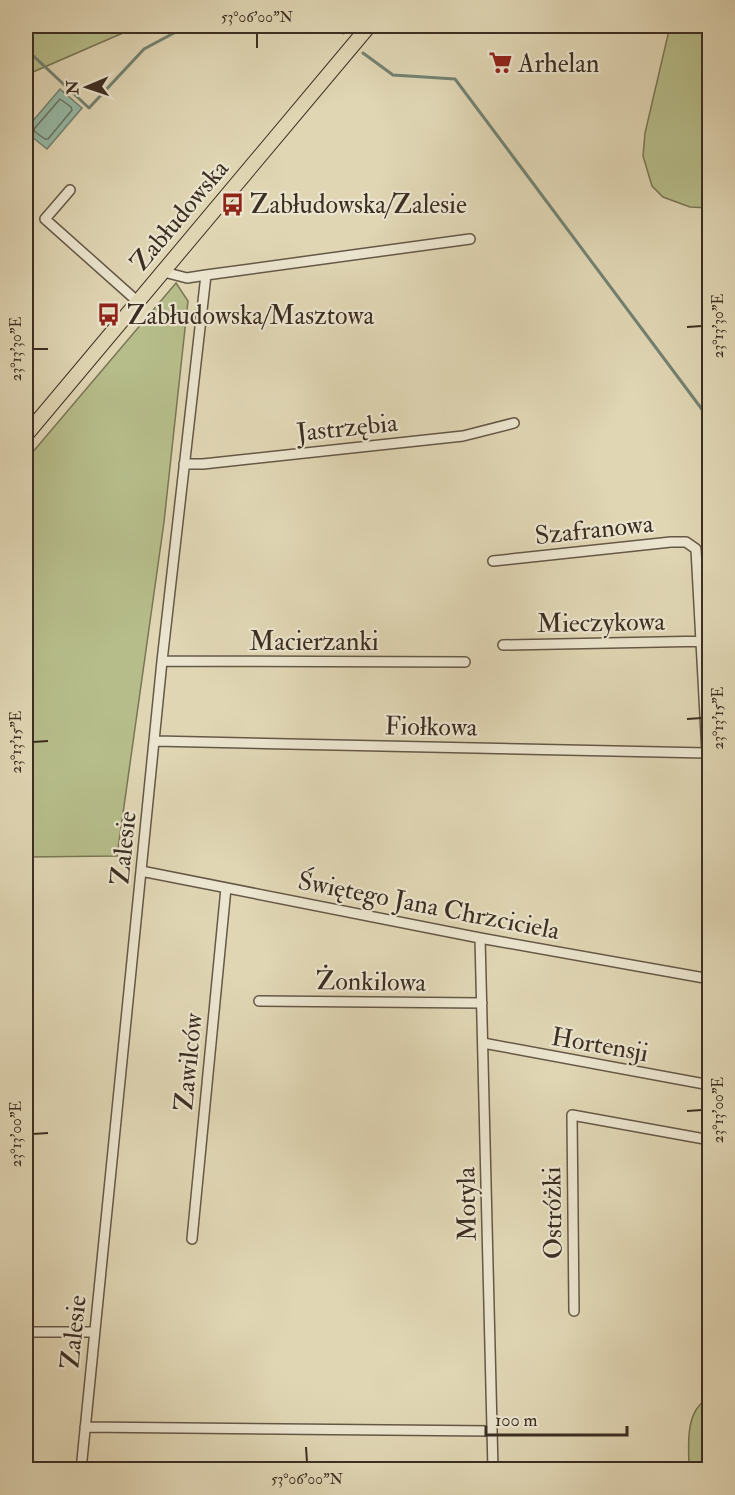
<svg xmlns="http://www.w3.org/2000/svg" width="735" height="1495" font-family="'IM FELL Double Pica',serif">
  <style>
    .green { fill: #b6bd8a; stroke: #797656; stroke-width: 1.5 }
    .water { fill: #96baa7; stroke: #728272; stroke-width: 1.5 }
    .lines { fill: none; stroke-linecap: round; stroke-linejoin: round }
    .shore { stroke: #697464; stroke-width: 1.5 }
    .stream { stroke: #728272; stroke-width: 3 }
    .minor-casing { stroke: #655846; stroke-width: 12 }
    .highway-casing { stroke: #3c2e22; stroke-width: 16 }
    .minor { stroke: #ebe4ce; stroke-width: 9 }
    .highway { stroke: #e0d6b4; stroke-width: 14 }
    .ticks { fill: none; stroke: #3c2e22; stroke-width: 2 }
    .labels { text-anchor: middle; stroke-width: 4.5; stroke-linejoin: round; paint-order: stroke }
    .poi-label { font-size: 26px; fill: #3c2e22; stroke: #ebe4ce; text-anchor: start }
    .street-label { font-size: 26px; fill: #3c2e22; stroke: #ebe4ce }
    .neatline { fill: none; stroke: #3c2e22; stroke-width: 2 }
    .ticks-label { font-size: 15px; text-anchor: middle; fill: #3c2e22 }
  </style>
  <rect width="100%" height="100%" fill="#e0d6b4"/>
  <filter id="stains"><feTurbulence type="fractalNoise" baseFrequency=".00333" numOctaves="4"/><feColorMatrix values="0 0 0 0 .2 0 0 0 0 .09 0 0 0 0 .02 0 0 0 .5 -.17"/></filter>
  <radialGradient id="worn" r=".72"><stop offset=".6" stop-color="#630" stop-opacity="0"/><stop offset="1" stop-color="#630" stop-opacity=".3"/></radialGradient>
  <!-- green -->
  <path class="green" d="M26 26H139L26 75Z
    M670 26H709V208L690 207 663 197 652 186 643 156 645 133Z
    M176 283 188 301 164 522 117 856 26 857V460Z
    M709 1395V1469H689C689 1451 686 1426 696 1410 699 1405 705 1400 709 1395Z"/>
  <!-- water -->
  <path class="water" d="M60 89 82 108 47 149 26 132V129Z"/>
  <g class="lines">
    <!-- shore -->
    <path class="shore" d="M60 99 71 107 72 110 48 139H45L35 132 34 129Z"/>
    <!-- stream -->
    <path class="stream" d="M334 26 343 33
      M26 49 89 108 144 49 187 26
      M363 53 393 75 455 79 710 420"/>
    <defs>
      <path id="minor" d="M70 190 45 219 137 301
        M206 275 470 239
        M184 464H203L463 436 514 423
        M493 561 671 542H686L696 549 707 753 710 910
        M503 645 710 641
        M162 661 465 662
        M155 741 707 753
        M141 871 480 938 710 979
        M480 938 493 1470
        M259 1001 482 1003
        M483 1043 710 1085
        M192 1239 226 888
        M574 1311 572 1115 710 1140
        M26 1332H94
        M85 1427 492 1431
        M81 1470 162 661 206 275 187 278 164 272"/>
      <path id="highway" d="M26 435 369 26"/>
    </defs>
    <!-- minor casing -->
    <use href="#minor" class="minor-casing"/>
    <!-- highway casing -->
    <use href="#highway" class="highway-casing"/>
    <!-- minor -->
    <use href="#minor" class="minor"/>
    <!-- highway -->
    <use href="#highway" class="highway"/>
  </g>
  <!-- ticks -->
  <path class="ticks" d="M257 33V48M687 327 702 326M33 349H48M687 719 702 718M33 742 48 741M687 1111 702 1110M33 1134 48 1133M306 1447 307 1462"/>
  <!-- icons -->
  <defs>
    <symbol id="supermarket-bare" viewBox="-9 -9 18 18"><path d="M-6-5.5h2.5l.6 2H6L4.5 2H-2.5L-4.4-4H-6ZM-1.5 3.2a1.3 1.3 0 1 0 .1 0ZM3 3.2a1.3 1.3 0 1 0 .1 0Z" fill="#8f2418" stroke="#ebe4ce" stroke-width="2.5" paint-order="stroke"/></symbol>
    <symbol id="bus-bare" viewBox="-9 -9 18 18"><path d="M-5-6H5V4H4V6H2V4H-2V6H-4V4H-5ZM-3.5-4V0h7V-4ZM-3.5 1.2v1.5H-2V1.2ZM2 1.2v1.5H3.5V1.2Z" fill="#8f2418" stroke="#ebe4ce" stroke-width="2.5" paint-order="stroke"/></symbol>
  </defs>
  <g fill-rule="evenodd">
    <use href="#supermarket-bare" x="484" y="46" width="33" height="33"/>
    <use href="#bus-bare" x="216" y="188" width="33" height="33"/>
    <use href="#bus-bare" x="92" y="298" width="33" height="33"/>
  </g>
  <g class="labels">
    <!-- poi labels -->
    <g class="poi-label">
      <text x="518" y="72">Arhelan</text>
      <text x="250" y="213">Zabłudowska/Zalesie</text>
      <text x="127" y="324">Zabłudowska/Masztowa</text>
    </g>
    <!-- street labels -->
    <g class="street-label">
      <text transform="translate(179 215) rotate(-50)" y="9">Zabłudowska</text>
      <text transform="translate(347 427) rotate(-6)" y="9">Jastrzębia</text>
      <text transform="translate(594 529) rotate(-6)" y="9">Szafranowa</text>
      <text transform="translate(601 622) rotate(-1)" y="9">Mieczykowa</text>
      <text x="314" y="650">Macierzanki</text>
      <text transform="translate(431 726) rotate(1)" y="9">Fiołkowa</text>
      <text transform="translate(123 848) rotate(-84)" y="9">Zalesie</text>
      <text transform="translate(429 905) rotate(11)" y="9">Świętego Jana Chrzciciela</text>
      <text transform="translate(371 981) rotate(1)" y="9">Żonkilowa</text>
      <text transform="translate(600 1044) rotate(10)" y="9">Hortensji</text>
      <text transform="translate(188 1062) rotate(-84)" y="9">Zawilców</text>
      <text transform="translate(466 1204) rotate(-91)" y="9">Motyla</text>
      <text transform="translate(552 1213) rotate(-91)" y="9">Ostróżki</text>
      <text transform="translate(73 1332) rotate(-84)" y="9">Zalesie</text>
    </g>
  </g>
  <!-- margin -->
  <rect width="735" height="1495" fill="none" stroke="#e0d6b4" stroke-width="66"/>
  <!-- north arrow -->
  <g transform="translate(87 87) rotate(268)" stroke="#ebe4ce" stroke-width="4.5" paint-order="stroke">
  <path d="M0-4.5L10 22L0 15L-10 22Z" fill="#3c2e22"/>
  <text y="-9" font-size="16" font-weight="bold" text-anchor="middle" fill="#3c2e22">N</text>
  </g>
  <!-- scale -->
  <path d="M486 1426v9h141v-9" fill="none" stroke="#3c2e22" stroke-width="3"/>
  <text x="495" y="1426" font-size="18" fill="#3c2e22" stroke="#ebe4ce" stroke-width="4.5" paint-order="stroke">100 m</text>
  <rect x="33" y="33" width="669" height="1429" class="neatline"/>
  <g class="ticks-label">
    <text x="257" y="22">53°06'00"N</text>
    <text transform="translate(718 326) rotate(-90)" y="5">23°13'30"E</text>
    <text transform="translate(16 349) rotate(-90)" y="5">23°13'30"E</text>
    <text transform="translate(718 718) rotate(-90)" y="5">23°13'15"E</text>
    <text transform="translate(16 742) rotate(-90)" y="5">23°13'15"E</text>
    <text transform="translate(718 1110) rotate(-90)" y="5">23°13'00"E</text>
    <text transform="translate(16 1134) rotate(-90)" y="5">23°13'00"E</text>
    <text x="307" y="1484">53°06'00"N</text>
  </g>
  <rect width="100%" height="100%" filter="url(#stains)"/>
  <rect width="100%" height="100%" fill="url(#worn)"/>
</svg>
